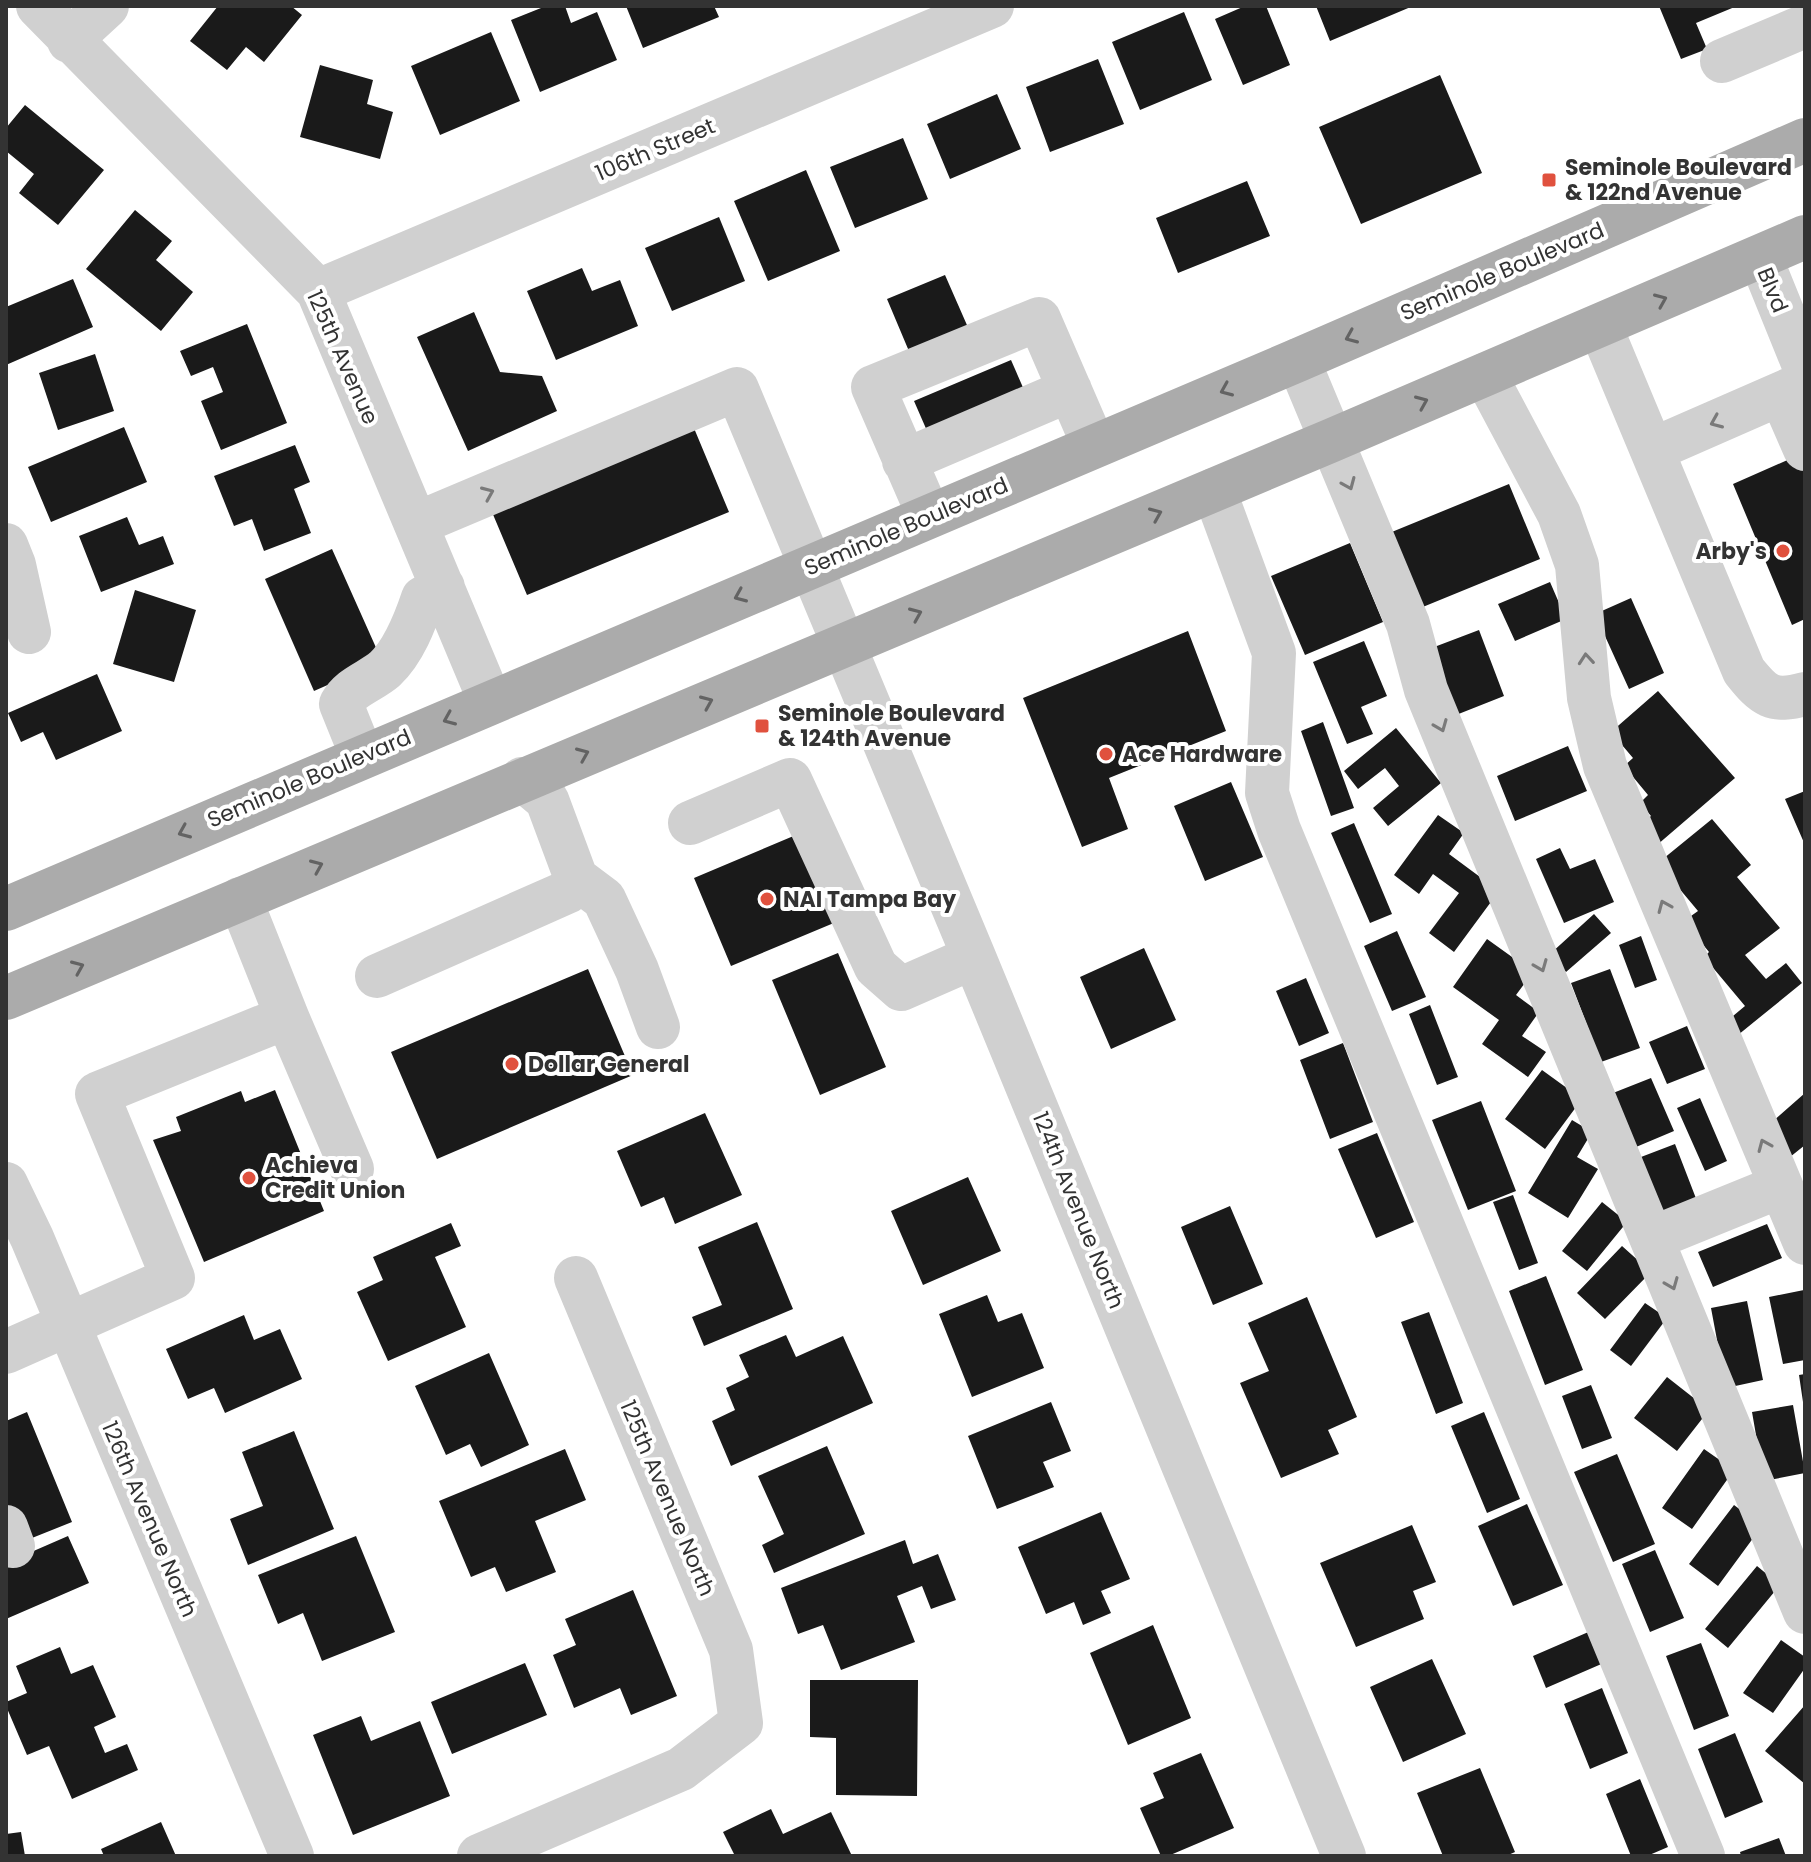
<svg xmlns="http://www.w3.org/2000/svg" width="1811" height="1862" font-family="Poppins,sans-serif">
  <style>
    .building { fill: #1a1a1a }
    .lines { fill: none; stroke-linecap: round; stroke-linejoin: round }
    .minor { stroke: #d0d0d0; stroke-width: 44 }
    .major { stroke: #ababab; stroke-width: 44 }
    .oneway { stroke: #636363 }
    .oneway2 { stroke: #7a7a7a }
    .poi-dot { fill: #e0513e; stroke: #fff; stroke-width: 3 }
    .labels { text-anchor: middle; stroke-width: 8; stroke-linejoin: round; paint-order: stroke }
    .street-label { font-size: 22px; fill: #333; stroke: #fff }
    .poi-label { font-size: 22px; font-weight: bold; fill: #333; stroke: #fff; text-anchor: start }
  </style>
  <rect width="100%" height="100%" fill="#fff"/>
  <!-- building -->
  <path class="building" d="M218 6H291L302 15 264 62 246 47 227 70 190 41Z
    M546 6H565L571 23 597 12 617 60 540 92 511 20Z
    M626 6H714L719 17 643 48Z
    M1245 6H1266L1290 65 1243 85 1215 19Z
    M1316 6H1413L1330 41Z
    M1659 6H1737L1696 23 1707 49 1681 59Z
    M1184 12 1212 80 1140 110 1112 42Z
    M491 32 520 101 440 135 411 66Z
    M1098 59 1124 124 1050 152 1026 87Z
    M320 65 373 80 367 104 393 112 380 159 300 137Z
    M1440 75 1482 173 1361 224 1319 127Z
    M997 94 1021 149 950 179 927 124Z
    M25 105 104 170 58 225 19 193 34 174 6 151V128Z
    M903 138 928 199 855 228 830 167Z
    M806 170 840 251 768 281 734 201Z
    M1247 181 1270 236 1178 273 1156 218Z
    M135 210 172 241 156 260 193 292 161 331 86 269Z
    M719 217 745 281 672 311 645 248Z
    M582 268 592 291 620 280 638 326 556 360 527 291Z
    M945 275 970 332 911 356 887 299Z
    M73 279 93 327 6 365V307Z
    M474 312 500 372 542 376 557 411 468 451 417 337Z
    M247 324 287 423 221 450 201 401 223 392 213 367 191 376 180 351Z
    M95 354 114 411 58 430 39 373Z
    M1011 360 1028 399 931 440 914 401Z
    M691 421 729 512 527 595 489 505Z
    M124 427 147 482 51 522 28 467Z
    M295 445 310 482 294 489 311 533 264 551 252 519 234 526 214 476Z
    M1801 454 1805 463V619L1792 625 1733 484Z
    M1509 484 1540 559 1413 611 1382 536Z
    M127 517 139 545 163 536 174 564 101 592 79 536Z
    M1350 543 1383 622 1305 655 1271 576Z
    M332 549 382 661 314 691 265 579Z
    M1550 582 1566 619 1515 641 1498 604Z
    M135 590 196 610 174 682 113 664Z
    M1631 598 1664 673 1629 689 1595 614Z
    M1479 630 1504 696 1456 715 1429 649Z
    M1188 631 1226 731 1109 778 1128 829 1082 847 1023 698Z
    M1364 641 1387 696 1361 707 1373 734 1347 744 1313 662Z
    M97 674 122 731 56 760 43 732 21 742 8 713Z
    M1658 691 1735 778 1657 845 1640 825 1651 816 1640 803 1648 795 1624 766 1633 758 1611 732Z
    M1323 722 1354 808 1331 816 1301 731Z
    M1396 728 1441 783 1388 826 1373 808 1399 786 1385 768 1358 789 1344 771Z
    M1568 746 1587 791 1515 821 1497 776Z
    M1231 782 1263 857 1205 881 1174 806Z
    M1805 791V845L1785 799Z
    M1438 815 1464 833 1449 854 1499 891 1454 952 1429 933 1459 893 1433 874 1419 894 1394 875Z
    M1712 819 1751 865 1737 877 1780 928 1745 955 1766 979 1786 963 1802 983 1738 1035 1727 1021 1745 1006 1704 957 1709 952 1684 921 1698 911 1658 863Z
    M1354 823 1392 914 1370 923 1331 833Z
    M803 832 841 920 731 966 694 878Z
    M1560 848 1570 869 1595 859 1614 902 1564 923 1536 859Z
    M1594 914 1611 933 1566 972 1550 954Z
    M1397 931 1426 997 1392 1011 1364 946Z
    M1641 936 1657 980 1635 988 1619 945Z
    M1487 939 1533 972 1516 995 1539 1012 1522 1036 1546 1052 1528 1077 1482 1044 1499 1020 1453 987Z
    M1144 948 1176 1020 1111 1049 1080 977Z
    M838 953 886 1067 820 1095 772 980Z
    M588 969 633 1075 437 1159 391 1052Z
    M1610 969 1640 1048 1601 1062 1571 983Z
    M1306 978 1329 1033 1299 1046 1276 991Z
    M1430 1005 1458 1077 1437 1085 1409 1014Z
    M1687 1026 1705 1069 1667 1084 1649 1042Z
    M1343 1043 1373 1122 1330 1139 1300 1060Z
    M1542 1070 1582 1099 1545 1149 1505 1119Z
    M1651 1078 1674 1131 1636 1147 1613 1093Z
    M275 1090 324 1211 204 1262 153 1140 181 1131 176 1117 241 1091 245 1102Z
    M1805 1093V1145L1790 1157 1765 1128Z
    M1700 1098 1727 1161 1705 1171 1677 1108Z
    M1481 1101 1516 1191 1468 1210 1432 1120Z
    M705 1113 742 1195 675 1224 664 1197 641 1207 617 1151Z
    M1572 1120 1592 1132 1577 1157 1598 1169 1568 1218 1528 1193Z
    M1377 1133 1414 1222 1376 1238 1338 1149Z
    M1675 1144 1697 1201 1662 1215 1641 1157Z
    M968 1177 1001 1251 923 1285 891 1211Z
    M1513 1195 1538 1263 1519 1270 1493 1202Z
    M1602 1202 1627 1222 1587 1271 1562 1251Z
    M1230 1206 1263 1284 1213 1305 1181 1227Z
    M757 1222 793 1309 704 1346 692 1317 722 1305 698 1247Z
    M451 1223 461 1246 435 1257 466 1327 388 1361 357 1292 383 1280 373 1257Z
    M1767 1224 1782 1258 1713 1287 1698 1252Z
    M1622 1246 1651 1272 1605 1319 1577 1293Z
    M1546 1276 1583 1370 1545 1385 1509 1291Z
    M1804 1290 1805 1360 1783 1364 1769 1297Z
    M987 1295 998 1322 1022 1313 1044 1368 972 1397 939 1314Z
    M1307 1297 1357 1417 1328 1430 1339 1454 1281 1478 1240 1383 1269 1371 1248 1323Z
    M1747 1301 1763 1380 1726 1388 1711 1308Z
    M1645 1303 1667 1318 1631 1366 1610 1350Z
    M1429 1312 1463 1403 1436 1414 1401 1322Z
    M244 1315 254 1340 280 1329 302 1379 225 1413 214 1388 188 1399 166 1349Z
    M786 1335 796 1357 843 1336 873 1403 731 1466 712 1421 735 1410 726 1388 749 1377 739 1355Z
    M489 1353 529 1445 481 1467 470 1444 446 1455 415 1386Z
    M1805 1374V1402H1803L1799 1375Z
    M1667 1377 1709 1410 1677 1451 1634 1418Z
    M1591 1385 1612 1438 1582 1449 1562 1396Z
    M1051 1402 1071 1451 1043 1462 1054 1487 997 1509 968 1436Z
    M1793 1405 1805 1473 1764 1481 1752 1412Z
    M27 1412 72 1522 22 1542 6 1503V1421Z
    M1484 1412 1520 1499 1487 1513 1451 1426Z
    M294 1431 334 1529 248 1565 230 1519 263 1506 242 1452Z
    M827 1446 865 1534 774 1573 762 1545 784 1534 758 1476Z
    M565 1449 586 1500 535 1521 556 1572 506 1592 495 1567 471 1577 439 1501Z
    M1704 1449 1734 1470 1692 1529 1662 1508Z
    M1617 1454 1655 1544 1613 1562 1574 1472Z
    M1527 1504 1563 1585 1513 1606 1478 1526Z
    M1734 1505 1762 1526 1718 1586 1689 1564Z
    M1101 1512 1130 1579 1101 1591 1111 1613 1083 1625 1074 1602 1046 1614 1018 1547Z
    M1412 1525 1436 1582 1413 1591 1424 1619 1356 1647 1320 1563Z
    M68 1536 89 1583 6 1619V1563Z
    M356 1536 395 1632 322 1661 303 1613 278 1624 258 1575Z
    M905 1540 913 1564 938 1554 956 1600 931 1609 922 1586 897 1596 915 1642 841 1670 823 1625 798 1634 781 1588Z
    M1655 1550 1684 1618 1650 1632 1622 1564Z
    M1757 1566 1780 1585 1728 1648 1705 1629Z
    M633 1590 677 1696 631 1715 620 1688 574 1708 553 1655 576 1645 565 1619Z
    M1153 1625 1191 1718 1128 1745 1090 1653Z
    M1593 1630 1606 1662 1546 1688 1533 1656Z
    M1781 1640 1805 1657V1668L1773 1713 1743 1693Z
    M1701 1643 1729 1716 1694 1730 1666 1656Z
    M60 1647 71 1674 93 1665 116 1717 94 1727 105 1753 127 1744 138 1770 72 1799 49 1746 27 1755 6 1706V1702L27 1693 16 1666Z
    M1432 1659 1466 1734 1403 1762 1370 1687Z
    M525 1663 547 1715 452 1754 431 1702Z
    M810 1680H918L917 1796 836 1795V1738L810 1737Z
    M1602 1688 1628 1753 1590 1769 1564 1704Z
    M1805 1705V1784L1765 1751Z
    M361 1716 371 1741 420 1721 450 1796 353 1835 313 1735Z
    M1735 1733 1763 1802 1725 1818 1698 1749Z
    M1201 1753 1234 1828 1168 1856H1161L1140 1808 1164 1798 1153 1773Z
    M1480 1768 1515 1852 1506 1856H1443L1417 1793Z
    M1640 1779 1668 1847 1647 1856H1631L1606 1794Z
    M771 1809 783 1834 831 1812 852 1856H735L723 1832Z
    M161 1822 176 1856H104L101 1849Z
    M21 1832 25 1856H6V1834Z
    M1779 1838 1786 1856H1741L1740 1852Z"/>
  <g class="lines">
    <!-- minor -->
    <path class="minor" d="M38 6 318 291 490 701
      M69 41 107 6
      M1722 61 1805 26
      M1760 257 1805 368
      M318 291 992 6
      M1600 326 1744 671C1764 696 1772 703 1805 694
      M1298 360 1408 624 1426 690 1805 1612
      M1485 375 1559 514 1577 565 1589 698 1605 766 1805 1243
      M1781 394 1805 449
      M1652 450 1805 383
      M904 461 1070 390
      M1214 490 1274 653 1267 793 1279 830 1703 1856
      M929 516 873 387 1039 319 1094 446
      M416 524 737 389 974 957 1344 1856
      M6 545 14 565 29 632
      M362 756 341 704C351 686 370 682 385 669 404 651 415 622 423 598L443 587
      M690 823 790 780 876 967 901 989 974 957
      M576 878 604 899 637 970 658 1027
      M377 976 567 892 576 878 547 800 522 779
      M287 1017 352 1169
      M6 1184 32 1238 292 1856
      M1653 1238 1781 1186
      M6 1352 173 1278 97 1094 287 1017 240 899
      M6 1527 13 1546
      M479 1856 681 1769 741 1723 731 1650 576 1278"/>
    <!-- major -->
    <path class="major" d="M6 909 1298 360 1805 140
      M6 998 1330 441 1805 237"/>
  </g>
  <!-- one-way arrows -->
  <defs><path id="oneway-chevron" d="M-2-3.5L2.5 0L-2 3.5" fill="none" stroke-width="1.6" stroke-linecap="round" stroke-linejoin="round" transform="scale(2)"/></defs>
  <g class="oneway">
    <use href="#oneway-chevron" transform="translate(1661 300) rotate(-23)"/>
    <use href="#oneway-chevron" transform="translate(1351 337) rotate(157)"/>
    <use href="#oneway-chevron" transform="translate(1226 390) rotate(157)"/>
    <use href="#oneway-chevron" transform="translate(1422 402) rotate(-23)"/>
    <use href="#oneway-chevron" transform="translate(1156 514) rotate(-23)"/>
    <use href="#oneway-chevron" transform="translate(740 596) rotate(157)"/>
    <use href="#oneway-chevron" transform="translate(916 614) rotate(-23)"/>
    <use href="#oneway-chevron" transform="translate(707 702) rotate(-23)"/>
    <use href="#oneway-chevron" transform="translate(449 719) rotate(157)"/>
    <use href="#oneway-chevron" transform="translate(583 754) rotate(-23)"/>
    <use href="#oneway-chevron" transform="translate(184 832) rotate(157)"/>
    <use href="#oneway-chevron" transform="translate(317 866) rotate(-23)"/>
    <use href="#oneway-chevron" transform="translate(78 967) rotate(-23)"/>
  </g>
  <g class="oneway2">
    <use href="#oneway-chevron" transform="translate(1716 422) rotate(157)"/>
    <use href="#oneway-chevron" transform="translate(1349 484) rotate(67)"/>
    <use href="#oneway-chevron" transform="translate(488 493) rotate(-23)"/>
    <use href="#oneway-chevron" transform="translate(1586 659) rotate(-95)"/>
    <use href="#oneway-chevron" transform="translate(1441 726) rotate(68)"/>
    <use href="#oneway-chevron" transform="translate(1664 906) rotate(-113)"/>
    <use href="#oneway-chevron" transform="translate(1541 966) rotate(68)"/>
    <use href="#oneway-chevron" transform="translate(1764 1145) rotate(-113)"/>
    <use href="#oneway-chevron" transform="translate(1672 1284) rotate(68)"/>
  </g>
  <!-- markers -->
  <g class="poi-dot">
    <rect x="1541" y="172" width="16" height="16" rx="4"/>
    <circle cx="1783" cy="551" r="8"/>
    <rect x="754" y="718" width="16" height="16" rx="4"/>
    <circle cx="1106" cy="754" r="8"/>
    <circle cx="767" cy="899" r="8"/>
    <circle cx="512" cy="1064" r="8"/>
    <circle cx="249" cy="1178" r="8"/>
  </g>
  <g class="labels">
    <!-- street labels -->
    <g class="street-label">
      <text transform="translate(655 149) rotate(-23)" y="8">106th Street</text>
      <text transform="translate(1502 271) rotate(-23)" y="8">Seminole Boulevard</text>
      <text transform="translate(1773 290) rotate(68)" y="8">Blvd</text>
      <text transform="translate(343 357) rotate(66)" y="8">125th Avenue</text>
      <text transform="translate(906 526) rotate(-23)" y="8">Seminole Boulevard</text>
      <text transform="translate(309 778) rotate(-23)" y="8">Seminole Boulevard</text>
      <text transform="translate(1079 1210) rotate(68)" y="8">124th Avenue North</text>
      <text transform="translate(668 1498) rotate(67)" y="8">125th Avenue North</text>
      <text transform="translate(150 1519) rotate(67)" y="8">126th Avenue North</text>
    </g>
    <!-- poi labels -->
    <g class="poi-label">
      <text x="1565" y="175">Seminole Boulevard<tspan x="1565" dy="25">&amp; 122nd Avenue</tspan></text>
      <text x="1767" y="559" text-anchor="end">Arby's</text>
      <text x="778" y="721">Seminole Boulevard<tspan x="778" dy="25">&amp; 124th Avenue</tspan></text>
      <text x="1122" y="762">Ace Hardware</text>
      <text x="783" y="907">NAI Tampa Bay</text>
      <text x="528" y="1072">Dollar General</text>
      <text x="265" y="1173">Achieva<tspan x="265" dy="25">Credit Union</tspan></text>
    </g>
  </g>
  <!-- border -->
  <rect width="1811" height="1862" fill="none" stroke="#333333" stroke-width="16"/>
</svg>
